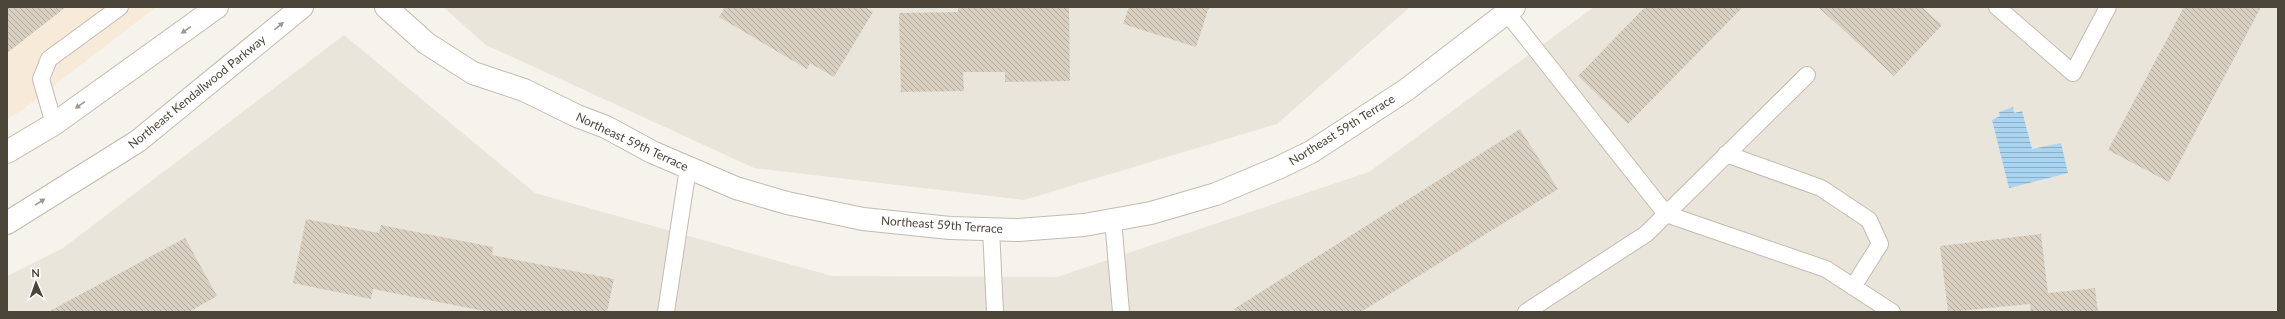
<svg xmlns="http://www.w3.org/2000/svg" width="2285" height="319" font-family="Lato,sans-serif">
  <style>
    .residential { fill: #eae5da }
    .commercial { fill: #f7ead8 }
    .water { fill: url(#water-rules) }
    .building { fill: url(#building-back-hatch) }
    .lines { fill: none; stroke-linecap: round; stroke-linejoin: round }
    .service-casing { stroke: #c2bbae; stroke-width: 18 }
    .minor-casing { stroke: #c2bbae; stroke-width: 24 }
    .service { stroke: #fff; stroke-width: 16 }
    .minor { stroke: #fff; stroke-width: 22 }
    .oneway { fill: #9c9892 }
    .labels { text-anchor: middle; stroke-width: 3; stroke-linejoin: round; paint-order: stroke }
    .street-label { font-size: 12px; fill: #4b4439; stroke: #fff }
  </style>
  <defs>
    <pattern id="water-rules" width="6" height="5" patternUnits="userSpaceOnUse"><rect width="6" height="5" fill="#a9d4f2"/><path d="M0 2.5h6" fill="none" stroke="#8caec5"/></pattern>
    <pattern id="building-back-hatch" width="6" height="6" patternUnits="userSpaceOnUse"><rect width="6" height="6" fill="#d8cfc1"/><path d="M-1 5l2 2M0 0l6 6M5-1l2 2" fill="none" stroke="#b1aa9e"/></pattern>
  </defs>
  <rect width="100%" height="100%" fill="#f6f3ec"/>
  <!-- residential -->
  <path class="residential" d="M443 7H1410L1277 124 1024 200 754 168 486 45Z
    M1594 7H2278V312H7V276L63 248 344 35 535 193 832 276 1057 277 1369 172Z"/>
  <!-- commercial -->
  <path class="commercial" d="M7 7H156L22 110 7 119Z"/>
  <!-- water -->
  <path class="water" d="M2013 107 2014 113 2022 111 2032 149 2061 143 2068 173 2009 188 1992 120 2000 116 1999 112Z"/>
  <!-- building -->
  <path class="building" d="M7 7H66L7 53Z
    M725 7H865L873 12 834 77 810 63 807 69 719 17Z
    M958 7H1069L1070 81 1005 82V72H963L964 91 901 92 899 13 958 12Z
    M1129 7H1209L1196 47 1123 24Z
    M1645 7H1743L1628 124 1578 76Z
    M1818 7H1922L1942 25 1894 76Z
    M2184 7H2261L2169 182 2108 150Z
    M1520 129 1558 189 1361 312H1236L1234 309Z
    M306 219 379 233 381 225 493 247 492 255 614 279 607 312H489L373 289 371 299 293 283Z
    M2041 234 2048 293 2095 288 2098 312H2031L2030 304 1948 312 1940 246Z
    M185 238 217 296 189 312H48Z"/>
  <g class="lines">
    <defs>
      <path id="service" d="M1997 7 2073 73 2108 7
        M1507 13 1666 214 1826 269 1892 312
        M54 124 41 79 49 59 120 7
        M1726 154 1821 188 1869 220 1880 244 1853 287
        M1113 220 1121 312
        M991 229 995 312
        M666 312 688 168
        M1526 312 1646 234 1807 75"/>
      <path id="minor" d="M386 7 426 43 473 73 524 90 577 116 606 127 652 152 736 188 787 203 863 219 950 228 1018 230 1084 225 1151 213 1216 194 1278 168 1311 152 1406 90 1514 7
        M7 152 54 124 217 7
        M7 223 138 141 302 7"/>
    </defs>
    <!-- service casing -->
    <use href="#service" class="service-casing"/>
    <!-- minor casing -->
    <use href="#minor" class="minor-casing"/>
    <!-- service -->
    <use href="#service" class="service"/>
    <!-- minor -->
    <use href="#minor" class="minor"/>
  </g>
  <!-- one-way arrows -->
  <defs><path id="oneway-solid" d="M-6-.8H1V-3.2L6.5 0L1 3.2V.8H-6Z"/></defs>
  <g class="oneway">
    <use href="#oneway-solid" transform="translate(279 26) rotate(-39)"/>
    <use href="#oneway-solid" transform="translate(186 30) rotate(145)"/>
    <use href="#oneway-solid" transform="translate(80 105) rotate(145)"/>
    <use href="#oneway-solid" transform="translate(40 202) rotate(-32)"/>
  </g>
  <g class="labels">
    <!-- street labels -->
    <g class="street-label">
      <text transform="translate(197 92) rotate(-39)" y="4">Northeast Kendallwood Parkway</text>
      <text transform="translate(1342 130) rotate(-32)" y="4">Northeast 59th Terrace</text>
      <text transform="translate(632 142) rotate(25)" y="4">Northeast 59th Terrace</text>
      <text transform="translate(942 225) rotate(4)" y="4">Northeast 59th Terrace</text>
    </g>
  </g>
  <!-- border -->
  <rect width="2285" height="319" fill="none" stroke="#4b4439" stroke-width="16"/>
  <!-- north arrow -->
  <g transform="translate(36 283) rotate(358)" stroke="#ffffff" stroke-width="3" paint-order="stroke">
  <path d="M0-3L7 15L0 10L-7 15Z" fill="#4b4439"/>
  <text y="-6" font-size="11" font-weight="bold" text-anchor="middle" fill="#4b4439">N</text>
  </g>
</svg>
